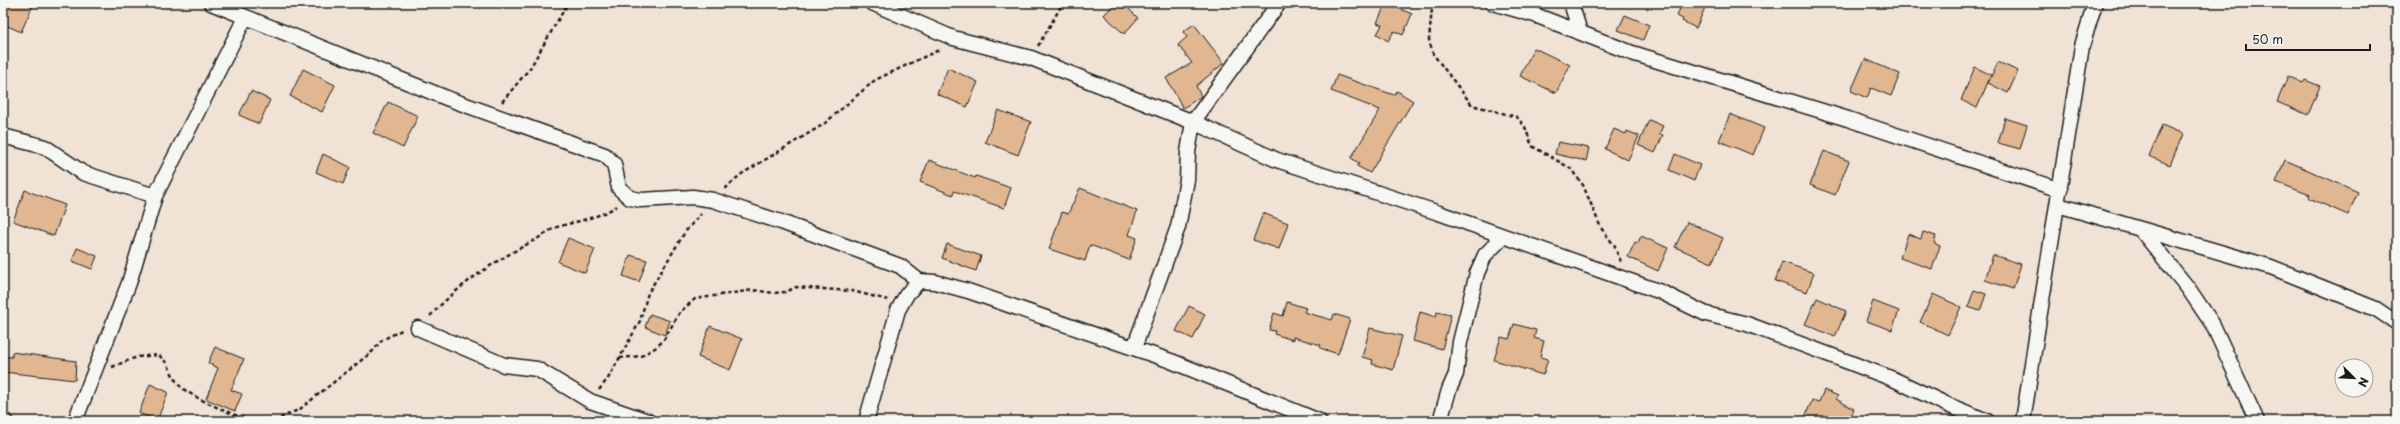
<svg xmlns="http://www.w3.org/2000/svg" width="2400" height="424" font-family="'Playpen Sans',sans-serif">
  <style>
    .building { fill: #e1b791; stroke: #1c1c1c }
    .lines { fill: none; stroke-linecap: round; stroke-linejoin: round }
    .street-casing { stroke: #1c1c1c; stroke-width: 17 }
    .path { stroke: #1c1c1c; stroke-width: 2.5; stroke-dasharray: 4 3; stroke-linecap: butt }
    .street { stroke: #f6f6f2; stroke-width: 14 }
  </style>
  <rect width="100%" height="100%" fill="#f0e3d5"/>
  <filter id="ink" filterUnits="userSpaceOnUse"><feTurbulence type="fractalNoise" baseFrequency=".025" numOctaves="2"/><feDisplacementMap in="SourceGraphic" scale="8" xChannelSelector="R" yChannelSelector="G"/><feConvolveMatrix kernelMatrix="1 2 1 2 8 2 1 2 1" color-interpolation-filters="sRGB"/></filter>
  <g filter="url(#ink)">
    <!-- building -->
    <path class="building" d="M3 3H34L21 32 3 24Z
      M1115 3H1123L1138 18 1124 34 1104 15Z
      M1386 3 1412 14 1403 35 1394 31 1388 41 1377 34 1382 25 1377 23Z
      M1682 3H1707L1696 28 1682 21 1683 19 1677 16Z
      M1625 15 1649 25 1643 40 1618 30Z
      M1194 24 1224 63 1196 86 1201 96 1200 97 1183 108 1166 78 1192 63 1178 45 1187 37 1183 32Z
      M1534 48 1570 65 1556 93 1520 76Z
      M1865 59 1900 74 1891 96 1871 88 1867 98 1851 91Z
      M1998 62 2018 71 2008 93 1988 83Z
      M1975 67 1991 75 1977 108 1961 100Z
      M948 68 978 82 967 107 937 94Z
      M303 69 335 85 322 112 290 96Z
      M1337 75 1394 95 1397 91 1413 101 1370 173 1357 166 1359 163 1351 158 1380 110 1331 91Z
      M2288 76 2303 83 2305 80 2320 86 2308 115 2277 102Z
      M251 91 270 100 259 124 239 115Z
      M388 102 418 116 403 148 373 133Z
      M998 110 1031 122 1018 155 985 142Z
      M1730 114 1764 128 1753 155 1719 141Z
      M2005 118 2027 125 2020 149 1998 143Z
      M1649 120 1663 126 1659 134 1663 135 1655 153 1638 145Z
      M2162 125 2183 134 2170 165 2149 156Z
      M1614 129 1626 134 1627 131 1639 136 1628 160 1605 149Z
      M1558 142 1589 148 1586 161 1555 154Z
      M1824 151 1849 161 1835 195 1810 185Z
      M323 154 350 167 343 184 316 172Z
      M1675 154 1700 165 1694 181 1669 170Z
      M929 160 975 178 976 176 1011 188 1004 208 954 191 953 195 920 182Z
      M2285 160 2358 192 2348 215 2309 198 2310 195 2276 182Z
      M1080 188 1137 211 1129 235 1137 238 1129 260 1090 245 1085 261 1049 249 1062 212 1068 214Z
      M25 190 65 205 54 236 13 221Z
      M1263 213 1288 223 1279 249 1253 240Z
      M1687 222 1723 238 1712 263 1675 247Z
      M1923 232 1936 236 1934 243 1940 246 1932 269 1900 258 1908 234 1921 239Z
      M1641 236 1668 248 1658 271 1628 257 1635 242 1638 243Z
      M568 238 595 249 585 273 558 262Z
      M947 244 981 256 976 271 942 258Z
      M77 248 97 256 92 269 72 261Z
      M630 255 647 260 639 282 623 276Z
      M1993 255 2021 264 2013 289 1985 280Z
      M1782 262 1814 273 1807 292 1775 281Z
      M1974 290 1986 294 1980 311 1968 307Z
      M1933 294 1961 307 1948 335 1920 322Z
      M1817 298 1846 311 1835 337 1805 324Z
      M1873 301 1899 311 1892 330 1866 321Z
      M1287 302 1306 308 1304 312 1332 320 1334 314 1350 319 1338 354 1320 348 1321 345 1293 337V340L1274 334 1275 331 1269 330 1274 313 1283 316Z
      M1189 306 1205 314 1193 339 1176 331Z
      M1420 312 1436 317 1437 312 1451 315 1442 349 1413 341Z
      M650 314 670 321 665 335 645 327Z
      M1514 324 1536 330 1534 338 1544 341 1540 357 1548 359 1543 375 1494 360 1501 337 1509 339Z
      M710 326 742 339 730 370 698 357Z
      M1370 328 1402 336 1393 370 1372 364 1373 360 1362 357Z
      M215 347 244 359 231 390 242 394 235 411 206 399 218 368 208 363Z
      M12 352 76 361 75 380 3 372V357H12Z
      M150 384 168 392 157 421 139 413Z
      M1824 390 1838 396 1836 399 1854 409 1849 421H1817L1805 417 1812 400 1819 402Z"/>
    <g class="lines">
      <defs>
        <path id="street" d="M211 3 449 99 605 155 614 164 619 188 630 198 641 200 693 197 713 200 781 222 900 266 919 281
          M872 3 953 38 1031 58 1193 122 1277 160 1439 213 1661 292 1706 314 1747 324 1830 355 1893 379 1950 406 1987 421
          M1493 3 1535 15 1632 53 1848 119 2060 190
          M1571 3 1580 32
          M3 136 45 147 83 173 155 196
          M2058 205 2271 267 2376 309 2397 323
          M2141 230 2188 288 2213 325 2257 421
          M418 328 504 365 537 369 590 401 648 421
          M1134 348 1178 227 1187 180 1188 152 1193 122 1279 3
          M3 420 5 421
          M75 421 129 283 155 196 245 18
          M866 421 898 310 907 294 919 281 935 282 968 291 1171 361 1319 421
          M1440 421 1449 390 1456 374 1460 342 1477 273 1485 255 1504 236
          M2023 421 2082 46 2095 3"/>
      </defs>
      <!-- street casing -->
      <use href="#street" class="street-casing"/>
      <!-- path -->
      <path class="path" d="M1430 3 1432 8 1429 40 1433 54 1472 105 1517 117 1525 127 1532 146 1570 168 1583 185 1601 228 1614 245 1621 262
        M1038 46 1063 3
        M502 102 530 68 568 3
        M725 189 740 175 824 124 875 80 941 49
        M430 316C461 283 492 263 533 241 541 237 549 230 557 227 578 221 598 218 617 206
        M620 358 641 356 655 348 663 341 680 312 695 299 753 290 774 293 786 292 796 287 852 291 888 300
        M112 367 137 357 158 355C171 364 170 374 179 385 188 396 241 419 255 421
        M599 390 609 377 640 321 648 293 685 232 701 214
        M274 421 300 409 373 351 382 340 404 329"/>
      <!-- street -->
      <use href="#street" class="street"/>
    </g>
  </g>
  <!-- margin -->
  <rect width="2400" height="424" fill="none" stroke="#f6f6f2" stroke-width="16"/>
  <rect x="8" y="8" width="2384" height="408" fill="none" stroke="#1c1c1c" stroke-width="1.5" filter="url(#ink)"/>
  <!-- north arrow -->
  <g transform="translate(2354 378) rotate(114)"><circle r="19" fill="#f6f6f2" stroke="#9f9f9c"/>
  <path d="M0-3L7 15L0 10L-7 15Z" fill="#1c1c1c"/>
  <text y="-6" font-size="11" font-weight="bold" text-anchor="middle" fill="#1c1c1c">N</text>
  </g>
  <!-- scale -->
  <path d="M2246 44v6h124v-6" fill="none" stroke="#1c1c1c" stroke-width="2"/>
  <text x="2252" y="44" font-size="12" fill="#1c1c1c" stroke="#f6f6f2" stroke-width="3" paint-order="stroke">50 m</text>
</svg>
